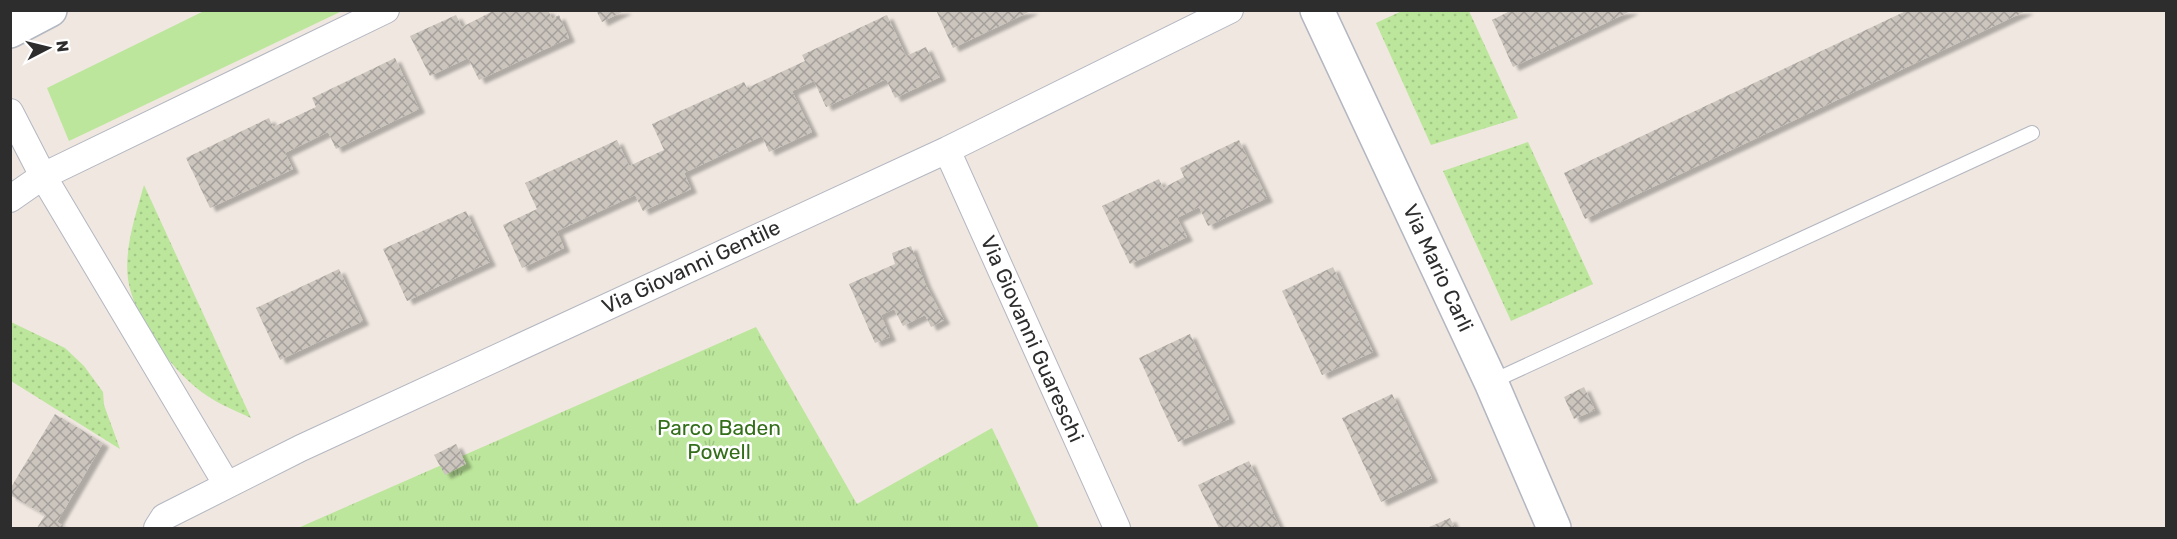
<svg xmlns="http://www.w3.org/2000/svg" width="2177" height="539" font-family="Rubik,sans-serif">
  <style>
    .grass { fill: url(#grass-dots) }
    .park { fill: url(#park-tufts) }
    .garden { fill: #bce69b }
    .building { fill: url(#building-cross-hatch); filter: url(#shadow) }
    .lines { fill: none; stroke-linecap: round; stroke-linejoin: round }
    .lane-casing { stroke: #b3b7c1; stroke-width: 16 }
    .street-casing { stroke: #b3b7c1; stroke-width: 28 }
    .secondary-casing { stroke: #b3b7c1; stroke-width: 36 }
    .lane { stroke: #fff; stroke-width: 14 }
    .street { stroke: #fff; stroke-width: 26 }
    .secondary { stroke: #fff; stroke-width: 33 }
    .labels { text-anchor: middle; stroke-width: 5; stroke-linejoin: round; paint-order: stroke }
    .street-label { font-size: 21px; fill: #2d2d2d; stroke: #fff }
    .park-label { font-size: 21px; fill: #336e19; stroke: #fff }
  </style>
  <defs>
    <pattern id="grass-dots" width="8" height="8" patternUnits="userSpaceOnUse" patternTransform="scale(1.5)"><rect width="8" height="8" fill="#bce69b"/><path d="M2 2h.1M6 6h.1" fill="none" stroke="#a2c686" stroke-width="1.8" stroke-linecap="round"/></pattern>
    <pattern id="park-tufts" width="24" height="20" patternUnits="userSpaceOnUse" patternTransform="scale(1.5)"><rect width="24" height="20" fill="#bce69b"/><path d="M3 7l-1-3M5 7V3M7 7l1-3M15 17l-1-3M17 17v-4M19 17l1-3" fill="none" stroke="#a2c686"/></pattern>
    <pattern id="building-cross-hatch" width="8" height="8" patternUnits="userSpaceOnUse" patternTransform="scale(1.5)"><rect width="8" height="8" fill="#cbc5be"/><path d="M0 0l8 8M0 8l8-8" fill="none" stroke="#a5a09b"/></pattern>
    <filter id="shadow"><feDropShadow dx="6" dy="4" stdDeviation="1.5" flood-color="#0004"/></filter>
  </defs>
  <rect width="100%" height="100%" fill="#efe7e0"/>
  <!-- grass -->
  <path class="grass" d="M1404 10 1469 11 1518 118 1431 145 1376 23Z
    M1528 142 1593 284 1511 321 1443 171Z
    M144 185 251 418C236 411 219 404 206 395 173 373 134 319 128 279 124 248 136 214 144 185Z
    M11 322 65 348 84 366 103 392 104 405 120 449 11 381Z"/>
  <!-- park -->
  <path class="park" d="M756 327 857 504 992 428 1039 528H298Z"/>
  <!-- garden -->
  <path class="garden" d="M204 11H342L69 141 47 88Z"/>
  <!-- building -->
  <path class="building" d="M495 10H548L552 19 559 15 569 38 479 80 468 58 430 76 410 36 456 15 462 27Z
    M596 10H626L602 22Z
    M936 10H1033L953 48Z
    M1512 10H1633L1513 67 1492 20Z
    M1908 10H2028L1585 219 1564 173Z
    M887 15 906 56 926 47 940 77 895 98 886 79 826 107 814 81 792 91 812 132 769 152 762 136 684 173 691 189 643 211 635 195 557 231 564 248 522 268 503 225 537 209 525 183 617 140 629 166 664 150 652 124 744 82 747 88 805 61 802 55Z
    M395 58 419 109 336 149 328 132 285 153 293 169 210 208 186 158 269 118 273 127 316 107 312 98Z
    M1239 140 1267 198 1208 226 1199 207 1177 218 1187 237 1130 264 1102 206 1159 179 1163 188 1184 177 1180 168Z
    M466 211 490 262 407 301 383 249Z
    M911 246 925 283 944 320 931 327 925 315 903 326 894 309 881 315 890 337 875 343 849 284 895 264 892 253Z
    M1333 267 1373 352 1322 375 1282 291Z
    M339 269 363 321 280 360 256 308Z
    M1190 334 1229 419 1178 442 1139 358Z
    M1584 387 1595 410 1574 419 1564 397Z
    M1392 394 1432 478 1381 502 1342 418Z
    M55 414 103 443 57 522 67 528H37L45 515 10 495V489Z
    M456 444 466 464 445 475 434 455Z
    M1249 461 1280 528H1219L1198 485Z
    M1450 518 1455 528H1427Z"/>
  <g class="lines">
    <defs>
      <path id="lane" d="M1491 382 2032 133"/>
      <path id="street" d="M10 112 43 176 227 485
        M947 150 1117 528
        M10 199 43 176 386 10
        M157 528 164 517 301 448 947 150 1230 10"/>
      <path id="secondary" d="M1317 10 1491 382 1554 528
        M10 31 50 10"/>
    </defs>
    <!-- lane casing -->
    <use href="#lane" class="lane-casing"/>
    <!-- street casing -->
    <use href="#street" class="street-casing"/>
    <!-- secondary casing -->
    <use href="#secondary" class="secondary-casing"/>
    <!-- lane -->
    <use href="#lane" class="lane"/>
    <!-- street -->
    <use href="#street" class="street"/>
    <!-- secondary -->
    <use href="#secondary" class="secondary"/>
  </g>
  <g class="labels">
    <!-- street labels -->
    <g class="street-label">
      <text transform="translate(691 267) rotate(-25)" y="7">Via Giovanni Gentile</text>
      <text transform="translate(1438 268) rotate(65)" y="7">Via Mario Carli</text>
      <text transform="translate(1032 339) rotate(66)" y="7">Via Giovanni Guareschi</text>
    </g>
    <!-- park labels -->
    <g class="park-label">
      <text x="719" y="435">Parco Baden<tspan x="719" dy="24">Powell</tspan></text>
    </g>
  </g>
  <!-- border -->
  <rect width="2177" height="539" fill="none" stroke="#2d2d2d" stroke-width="24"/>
  <!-- north arrow -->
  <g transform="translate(48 48) rotate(83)" stroke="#ffffff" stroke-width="4.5" paint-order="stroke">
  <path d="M0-4.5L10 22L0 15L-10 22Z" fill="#2d2d2d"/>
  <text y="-9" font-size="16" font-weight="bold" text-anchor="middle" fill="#2d2d2d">N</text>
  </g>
</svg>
